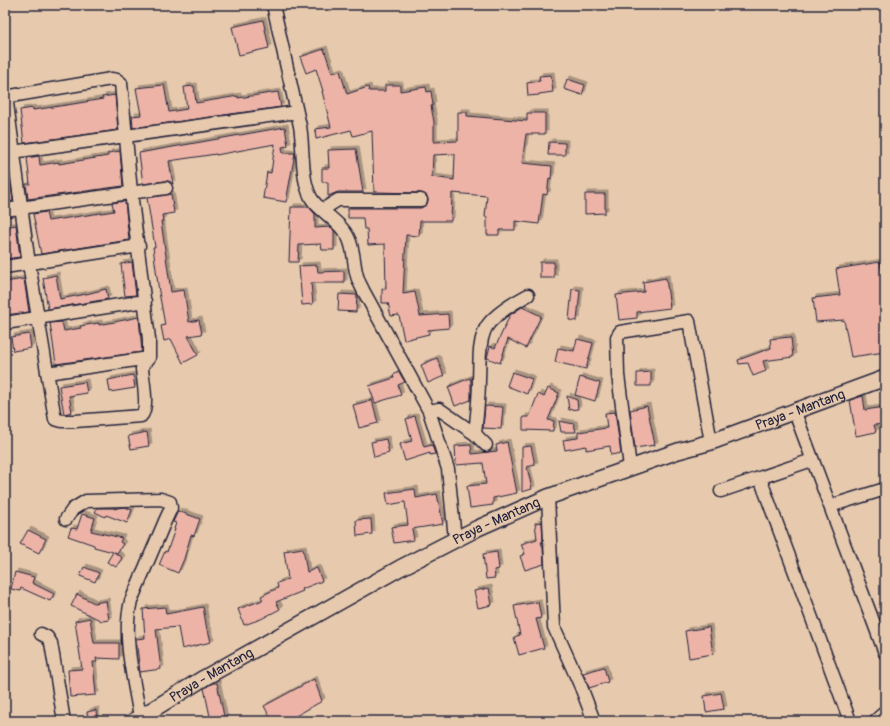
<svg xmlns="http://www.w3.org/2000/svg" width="890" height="726" font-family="Pangolin,sans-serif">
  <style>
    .building { fill: #edb3a7; stroke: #22223b; fill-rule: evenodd; filter: url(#shadow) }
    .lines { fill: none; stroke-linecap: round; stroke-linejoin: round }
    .minor-casing { stroke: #22223b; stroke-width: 15 }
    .major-casing { stroke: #22223b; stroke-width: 18 }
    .minor { stroke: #e7caae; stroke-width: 12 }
    .major { stroke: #e7caae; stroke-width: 15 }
    .labels { text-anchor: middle; stroke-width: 3; stroke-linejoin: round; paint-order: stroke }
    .street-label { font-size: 14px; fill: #22223b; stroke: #e7caae }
  </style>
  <defs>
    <filter id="shadow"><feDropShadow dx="3" dy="-3" stdDeviation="0" flood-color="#0004"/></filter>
  </defs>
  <rect width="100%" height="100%" fill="#e7caae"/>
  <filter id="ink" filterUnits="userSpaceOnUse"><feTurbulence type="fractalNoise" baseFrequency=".025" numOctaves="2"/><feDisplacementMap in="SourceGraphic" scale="8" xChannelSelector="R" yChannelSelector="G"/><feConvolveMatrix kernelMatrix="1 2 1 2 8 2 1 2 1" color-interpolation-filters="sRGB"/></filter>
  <g filter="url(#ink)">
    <!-- building -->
    <path class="building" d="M263 20 269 48 239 55 232 27Z
      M324 49 332 73 340 71 347 94 368 87 369 91H385V85H400V91L426 87 427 92 431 91 433 105 431 106 434 122V142L458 141V112H467V116L527 121V113H545V134H526L522 163 552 166 551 179 549 178 547 195 543 194 539 224 515 221V230H499V235H487V217H485L487 196 452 193 451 221H420L419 236 406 235 403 294 415 292 420 316 448 314 449 328 428 330 429 334 404 340 399 315 391 316 388 303H382V289H386L385 244 368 245 367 229H364L363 218H348V208H421L427 204 428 200 427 196 421 193 374 192 372 131 353 136 351 130 316 139 315 129 331 127 322 91H323L316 69 306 73 300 57ZM455 154 454 180 432 177 433 155Z
      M551 75 553 92 539 94V95L528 96 527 83 540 81 539 76Z
      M567 79 585 85 582 95 564 89Z
      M164 85 169 112 187 109 184 87 194 86 196 103 238 96V98L278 92 281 107 133 128 132 116 141 115 136 88Z
      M115 95 118 130 24 143 20 110 33 108V110L73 104 103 99 102 97Z
      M285 127 288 146 282 147 283 153H295L286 202 263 198 267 172 271 173 275 144 216 155V154L169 161 173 184 169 181H165L143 184 139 153Z
      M549 142 565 143V155H548Z
      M356 149 363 192H338L328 196V182H322V168H329L328 150Z
      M120 151 123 186 28 199 26 184H30L27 158 39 156 40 165 59 162V164L108 156V153Z
      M11 186 13 201 5 202V187Z
      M171 194 174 213 162 215 163 221H161L171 292 184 290 189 322 199 320 202 334 188 336 198 355 183 363 171 339 164 341 161 326 165 325 159 292 153 247H155L147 198Z
      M585 194H605V213L585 214Z
      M125 201 129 240 41 254 33 214 46 212 48 221 114 211 112 203Z
      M291 207H309L315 214V228L330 227 332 228 334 230V250H322L321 244 299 245 298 262H289Z
      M16 225 20 257 5 259V227Z
      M132 262 136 295 125 296 121 264Z
      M540 262H554V278H540Z
      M880 262 885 291V352L851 357 844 320 816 322 813 298 840 295 836 269Z
      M317 265 318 272 344 271V283H311L313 304 302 305 299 266Z
      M56 275 60 299 86 294 106 289 108 299 48 309 43 278Z
      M666 278 670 308 637 312V318L619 320 616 295 644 292 643 282Z
      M24 279 29 312 5 315V282Z
      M572 289 580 290 577 321 569 320Z
      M339 294 357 295 356 312 338 311Z
      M522 307 541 316 526 348 508 339 500 363 487 358 490 346 495 348 510 315Z
      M139 317 142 352 56 364 50 323 62 322 64 331 81 328 80 326 99 323V325Z
      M29 334 31 348 13 351 11 337Z
      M791 337 793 357 763 361 766 371 753 376 748 363 739 364 738 360 771 348 770 339Z
      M577 339 593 343 586 369 555 362 558 348 574 351Z
      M437 358 444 376 428 383 421 365Z
      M399 372 405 382 398 385 401 395 375 403 369 386 394 378 393 375Z
      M512 372 532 379 527 394 507 386Z
      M651 372V386H637V373Z
      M133 375 135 388 110 392 108 380Z
      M580 377 600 383 595 401 575 395Z
      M470 378 471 382V400L455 406 448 387Z
      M85 382 87 393 69 396 72 412 64 414 59 386Z
      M548 388 559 393 548 420 554 421 553 431 523 430V417H529L538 394 544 397Z
      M567 396 577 400 578 409 569 410Z
      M863 396 865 410 885 407V424L874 425 876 432 856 436 850 400Z
      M372 400 378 423 359 428 353 405Z
      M485 406 503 407 501 429 483 428Z
      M647 406 655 445 635 448 630 410Z
      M615 412 621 453 611 455 610 446 586 450V446L565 450 563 440 578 438V432L607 428 605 413Z
      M415 416 424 447 432 445 435 454 430 455V453L405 461 400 444 412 441 406 419Z
      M559 421 574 424 576 432H561Z
      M147 432 149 446 131 449 128 436Z
      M386 439 389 453 374 457 371 442Z
      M507 442 517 493 493 498V505L470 508 467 486 486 484 483 463 456 465 455 446 471 445 472 454 497 451 496 445Z
      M531 446 535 465 527 467 532 489 522 492V447Z
      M415 489 416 498 437 494 443 524 412 529 414 540 394 543 391 527 408 525 405 502 388 505 386 493Z
      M125 507 132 510 127 523 106 515 105 517 95 512 97 508H113L116 509 117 508Z
      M178 511 200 519 194 536 191 535 184 559 178 573 159 565 165 551 167 552 175 529H174L176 523 173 522Z
      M82 514 95 518 91 531 122 538 120 542 123 544 117 553 114 552 122 558 116 567 107 562 113 552 94 547V545L68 536 71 528 77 529Z
      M371 519 372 534 357 536 356 520Z
      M542 522 543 542H541L543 548 544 564 525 570 520 556 525 554 521 544 537 539 535 523Z
      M28 530 46 539 39 553 20 544Z
      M303 548 307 572 317 568 322 581 302 589 303 591 276 602 280 609 261 619 244 625 238 609 263 600 261 596 278 588 277 583 288 579 284 551Z
      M497 552 499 569 494 570 495 578 486 579 483 554Z
      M84 567 99 573 95 582 80 576Z
      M15 572 34 577 32 583 54 594 50 601 21 588 20 591 11 589Z
      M489 588 492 605 478 608 474 591Z
      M77 594 94 603 106 601 109 620 102 621 71 606Z
      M538 602 541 618 536 619 544 648 519 655 514 637 520 635 514 606Z
      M165 607 166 614 203 607 207 630H208L211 642 182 649 178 627 156 629 161 669 140 672 136 639 145 638 143 609Z
      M90 618 94 643H119V659L96 658 97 662H93L96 695 70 697 68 670 82 669 75 621Z
      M709 627 713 654 689 658 685 631Z
      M604 667 608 682 589 688 583 673Z
      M314 679 322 701 287 721H272L264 706Z
      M213 683H217L225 721H211L204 688Z
      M721 693 724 709 706 712 704 696Z
      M96 710 97 721H88L87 712Z"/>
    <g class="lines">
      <defs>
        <path id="minor" d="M273 5 300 126C304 148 300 185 314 202 324 214 341 223 348 237 355 250 353 266 358 279 359 283 362 287 363 290L429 411 448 469 455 539
          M5 97 111 79 117 80 121 83 131 192 149 339V358L143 364 142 369C143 380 149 409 141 416L75 421H62L55 419 29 264 6 96
          M5 153 297 112
          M5 210 166 188
          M322 210 338 200H421
          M5 267 139 246
          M5 323 145 301
          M47 373 149 358
          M794 410 885 653
          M429 411 439 409 475 434 486 445
          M475 434C477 416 479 397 479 379 480 364 478 347 484 332 488 318 515 302 528 295
          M630 467 618 375 617 337 620 332 689 321 711 442
          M760 478 850 721
          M721 491 812 460
          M548 497 554 627 581 687 594 721
          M830 506 885 489
          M66 519 73 509 86 501 161 499 170 502 171 508 165 521 131 601C122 636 134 681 140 717
          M41 634 47 637 51 643 64 721
          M875 721 885 712"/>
        <g id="major">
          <path id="s1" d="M134 721 204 678 400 568 478 528 548 497 678 451 711 442 885 378"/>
        </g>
      </defs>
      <!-- minor casing -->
      <use href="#minor" class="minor-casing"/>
      <!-- major casing -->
      <use href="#major" class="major-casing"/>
      <!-- minor -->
      <use href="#minor" class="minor"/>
      <!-- major -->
      <use href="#major" class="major"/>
    </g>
  </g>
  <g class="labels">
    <!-- street labels -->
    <g class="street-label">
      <text dy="5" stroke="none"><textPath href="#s1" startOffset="738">Praya - Mantang</textPath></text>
      <text dy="5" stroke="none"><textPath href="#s1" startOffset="414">Praya - Mantang</textPath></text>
      <text dy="5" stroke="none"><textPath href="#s1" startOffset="90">Praya - Mantang</textPath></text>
    </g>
  </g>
  <!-- margin -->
  <rect width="890" height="726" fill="none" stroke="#e7caae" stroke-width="20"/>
  <rect x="10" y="10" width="870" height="706" fill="none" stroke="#22223b" stroke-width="1.5" filter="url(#ink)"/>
</svg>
